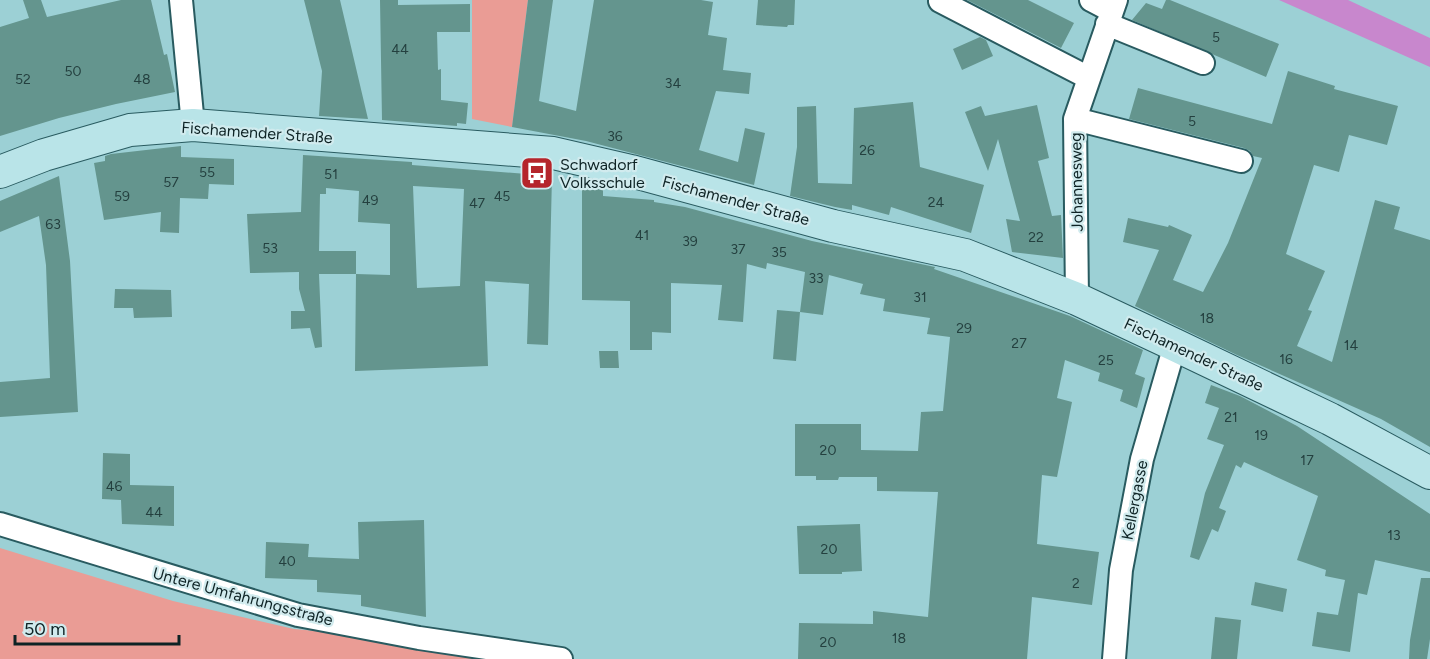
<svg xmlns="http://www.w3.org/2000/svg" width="1430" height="659" font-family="Figtree,sans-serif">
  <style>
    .green { fill: #ea9c95 }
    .water { fill: #c887cd }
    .building { fill: #64958e; fill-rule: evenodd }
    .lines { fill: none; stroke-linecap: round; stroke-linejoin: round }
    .minor-casing { stroke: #295b60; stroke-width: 26 }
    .secondary-casing { stroke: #295b60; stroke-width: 34 }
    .minor { stroke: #fff; stroke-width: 22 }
    .secondary { stroke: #b9e4e8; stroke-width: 32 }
    .labels { text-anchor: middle; stroke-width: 4.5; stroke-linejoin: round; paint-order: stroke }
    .number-label { font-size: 14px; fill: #24403f }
    .street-label { font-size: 16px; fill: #0e2325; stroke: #d1ebee }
    .poi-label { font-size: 16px; fill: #0e2325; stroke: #d1ebee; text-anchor: start }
  </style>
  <rect width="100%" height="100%" fill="#9cd0d5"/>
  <!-- green -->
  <path class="green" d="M472 0H528L512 127 472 119Z
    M0 548 173 601 294 629 369 636 477 659H0Z"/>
  <!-- water -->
  <path class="water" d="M1279 0H1348L1430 38V67Z"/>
  <!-- building -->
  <path class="building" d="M23 0H41L47 17 121 0H151L164 55 167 54 175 92 116 104 59 118 0 136V27L29 18Z
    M304 0H340L368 119 319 116 322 71Z
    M380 0H398V5L470 4V32H437L438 70 441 69V100L468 103 466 124 457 123V126L382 120Z
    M528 0H553L539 101 576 111 594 0H701L713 2 708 35 727 38 723 70 751 73 749 94 716 91 699 150 738 162 745 128 765 133 754 185 586 141 512 127Z
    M758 0H795L794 25H788L787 27 756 25Z
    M967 0H1028L1074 23 1061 48Z
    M1166 0H1170L1279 44 1266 77 1132 20 1146 3 1162 9Z
    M980 37 986 40 993 56 962 70 953 49Z
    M1288 71 1335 86 1334 89 1398 106 1387 145 1349 135 1339 172 1314 165 1286 254 1325 271 1308 310 1312 311 1297 346 1332 362 1375 200 1400 207 1394 229 1430 240V447L1381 419 1237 355 1135 306 1159 250 1123 242 1128 218 1168 227 1169 225 1192 235 1173 280 1203 292 1228 243 1262 158 1253 156 1250 151 1244 148 1129 119 1138 88 1272 124Z
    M913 102 920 167 984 185 971 233 891 207 889 215 852 205V210L835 207 790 196 797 147V107L816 106 818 183 852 184 854 108Z
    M1037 105 1049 158 1038 161 1052 216 1061 215 1063 258 1012 252 1006 219 1020 221 998 139 988 171 965 112 981 106 985 116Z
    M181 146V157L234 159V185L209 184 208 199 180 198 179 233 160 232 161 212 104 220 94 163 105 161V156L111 154Z
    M303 155 412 162V165L552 176 548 345 527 344 529 284 485 281 488 366 355 371 356 274H319L322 347 315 348 310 328 291 329V311H305L299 289V272L250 273 247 214 301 212ZM413 186 464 189 460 286 417 288ZM326 188 359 191 358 222 390 224V275L356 274V251H319L320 194H326Z
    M59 176 70 261 78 412 0 417V382L50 378 46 265 39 216 0 232V201Z
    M582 186 603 188V196L654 200V202L685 207 812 241 935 267 934 269 1070 316 1143 350 1135 374 1145 378 1137 408 1120 401 1123 390 1098 381 1100 373 1065 360 1057 398 1072 402 1057 477 1042 475 1037 544 1099 552 1092 605 1032 597 1027 659H798L799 623 873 624V611L928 617 938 492 877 491V477H839L838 480H816V476H795V424H861V450L918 451 921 412 943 411 950 337 927 334 930 318 883 311 885 299 860 294 863 284 829 275 823 315 800 312 805 272 767 263 766 269 747 264 743 322 718 320 722 285 671 283V333L652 332V350H630V301L582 300Z
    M115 289 171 290 172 317 134 318 133 308H114Z
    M777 310 800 312 796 361 773 359Z
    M599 351H618L619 368H600Z
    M1211 385 1240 396 1297 426 1430 514V572L1375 560 1367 595 1358 593 1350 652 1312 646 1317 612 1338 615 1345 580 1325 576 1326 570 1297 560 1318 496 1244 462 1241 468 1236 465 1219 508 1226 511 1218 532 1212 529 1199 560 1190 557 1205 493 1224 445 1207 439 1219 408 1205 403Z
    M103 453 130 454V485L174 486V526L122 524 121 500 102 499Z
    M424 520 426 617 361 606V595L317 592V580L265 578 266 542 309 544 308 557 359 559 358 522Z
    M860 524 862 571 842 572V574H799L797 526Z
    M1421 578H1430V639L1427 659H1409L1410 640Z
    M1255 582 1287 589 1283 612 1251 605Z
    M1215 617 1241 620 1237 659H1211Z"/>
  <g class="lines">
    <defs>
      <path id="minor" d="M181 0 193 125
        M1091 0 1112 11
        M940 1 1089 78
        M1107 24 1203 63
        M1075 119 1241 161
        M1077 299 1075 119 1116 0
        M0 524 298 615 419 638 561 659
        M1114 659 1121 570 1142 459 1175 345"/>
      <path id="secondary" d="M0 172 44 155 130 130 193 125 553 153 631 171 833 226 965 255 1077 299 1175 345 1330 419 1430 473"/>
    </defs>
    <!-- minor casing -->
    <use href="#minor" class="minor-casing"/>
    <!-- secondary casing -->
    <use href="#secondary" class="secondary-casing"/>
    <!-- minor -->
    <use href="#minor" class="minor"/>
    <!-- secondary -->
    <use href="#secondary" class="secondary"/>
  </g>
  <!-- icons -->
  <defs>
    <symbol id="bus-square" viewBox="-11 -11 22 22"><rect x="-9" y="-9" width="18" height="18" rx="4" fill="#b5252b" stroke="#d1ebee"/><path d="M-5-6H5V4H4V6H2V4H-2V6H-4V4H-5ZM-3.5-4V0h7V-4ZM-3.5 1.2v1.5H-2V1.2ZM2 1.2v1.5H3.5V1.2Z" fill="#fff"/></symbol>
  </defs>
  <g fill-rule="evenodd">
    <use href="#bus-square" x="518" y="154" width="38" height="38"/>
  </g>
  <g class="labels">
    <!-- number labels -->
    <g class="number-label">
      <text x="1216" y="42">5</text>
      <text x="400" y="54">44</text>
      <text x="73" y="76">50</text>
      <text x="23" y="84">52</text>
      <text x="142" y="84">48</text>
      <text x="673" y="88">34</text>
      <text x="1192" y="126">5</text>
      <text x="615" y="141">36</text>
      <text x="867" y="155">26</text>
      <text x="207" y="177">55</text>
      <text x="331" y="179">51</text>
      <text x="171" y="187">57</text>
      <text x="122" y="201">59</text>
      <text x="502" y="201">45</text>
      <text x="370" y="205">49</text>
      <text x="936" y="207">24</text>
      <text x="477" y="208">47</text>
      <text x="53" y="229">63</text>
      <text x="642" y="240">41</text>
      <text x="1036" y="242">22</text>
      <text x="690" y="246">39</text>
      <text x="270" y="253">53</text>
      <text x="738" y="254">37</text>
      <text x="779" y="257">35</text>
      <text x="816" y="283">33</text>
      <text x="920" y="302">31</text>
      <text x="1207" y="323">18</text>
      <text x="964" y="333">29</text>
      <text x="1019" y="348">27</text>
      <text x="1351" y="350">14</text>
      <text x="1286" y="364">16</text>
      <text x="1106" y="365">25</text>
      <text x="1231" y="422">21</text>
      <text x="1261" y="440">19</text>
      <text x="828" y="455">20</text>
      <text x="1307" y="465">17</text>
      <text x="114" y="491">46</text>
      <text x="154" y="517">44</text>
      <text x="1394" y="540">13</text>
      <text x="829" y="554">20</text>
      <text x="287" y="566">40</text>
      <text x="1076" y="588">2</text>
      <text x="899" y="643">18</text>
      <text x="828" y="647">20</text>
    </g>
    <!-- street labels -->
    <g class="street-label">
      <text transform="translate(257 132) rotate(4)" y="6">Fischamender Straße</text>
      <text transform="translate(1076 182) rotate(-91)" y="6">Johannesweg</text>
      <text transform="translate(736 200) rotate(15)" y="6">Fischamender Straße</text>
      <text transform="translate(1194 354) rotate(25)" y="6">Fischamender Straße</text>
      <text transform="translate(1134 500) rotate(-79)" y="6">Kellergasse</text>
      <text transform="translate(243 596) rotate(15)" y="6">Untere Umfahrungsstraße</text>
    </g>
    <!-- poi labels -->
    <g class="poi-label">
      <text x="560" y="170">Schwadorf<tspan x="560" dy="18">Volksschule</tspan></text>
    </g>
  </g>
  <!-- scale -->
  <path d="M15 635v9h164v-9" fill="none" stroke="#0e2325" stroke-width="3"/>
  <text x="24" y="635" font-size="18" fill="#0e2325" stroke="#d1ebee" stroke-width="4.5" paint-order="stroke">50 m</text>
</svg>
